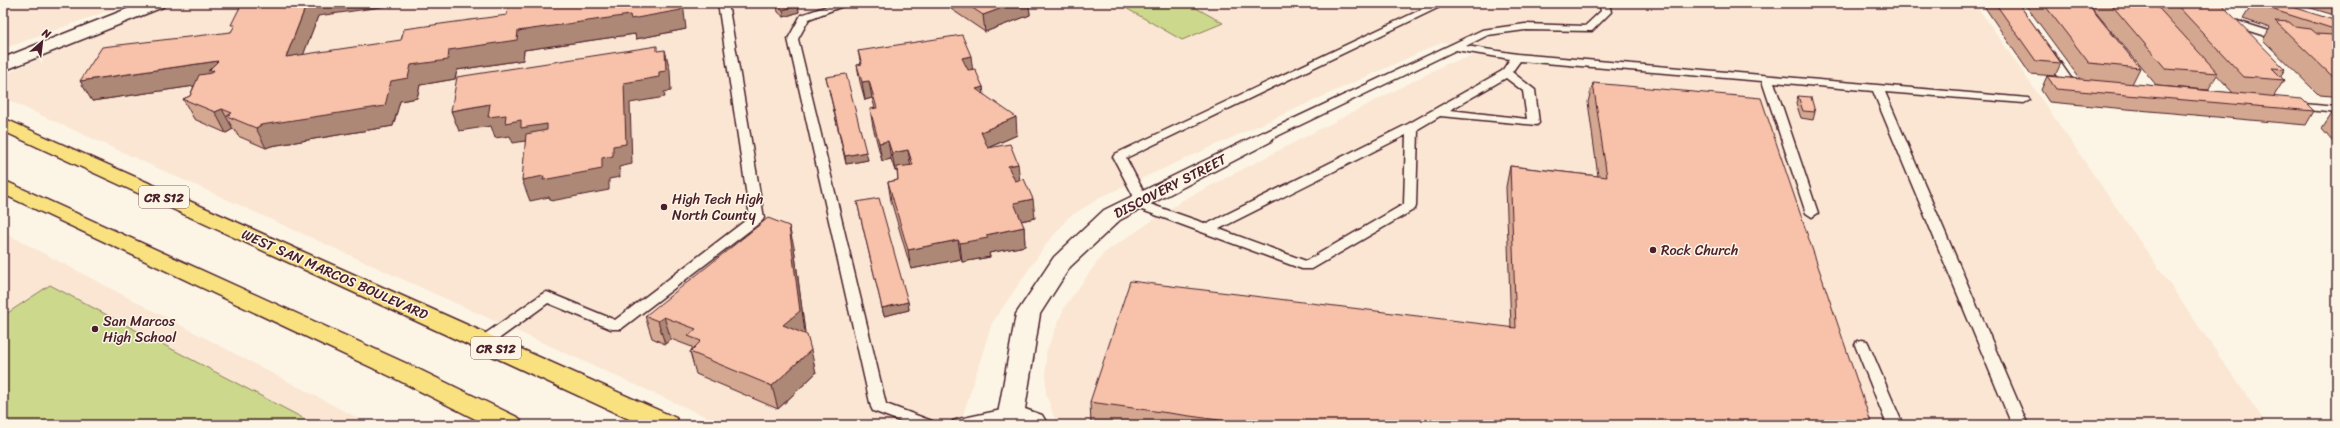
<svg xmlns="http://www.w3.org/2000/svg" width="2340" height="428" font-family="Sriracha,sans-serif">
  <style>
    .built { fill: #fae6d3 }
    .green { fill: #ccd98c; stroke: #8b7c5c }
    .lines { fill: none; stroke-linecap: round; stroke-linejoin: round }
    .service-casing { stroke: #4a1f2b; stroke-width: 3 }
    .minor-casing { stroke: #4a1f2b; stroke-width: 3 }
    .primary-casing { stroke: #4a1f2b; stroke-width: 3 }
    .service { fill: #fcf5e5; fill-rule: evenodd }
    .minor { fill: #fcf5e5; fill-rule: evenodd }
    .primary { fill: #fae180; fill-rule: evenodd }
    .wall { fill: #d4a791; stroke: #4a1f2b }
    .shaded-wall { fill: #ad8876; stroke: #4a1f2b }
    .building { fill: #f7c2a9; stroke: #4a1f2b }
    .poi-dot { fill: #4a1f2b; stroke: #fcf5e5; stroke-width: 1.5 }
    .labels { text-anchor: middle; stroke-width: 3; stroke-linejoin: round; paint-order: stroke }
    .shield { fill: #fcf5e5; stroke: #7f5f63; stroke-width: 1 }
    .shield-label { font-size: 13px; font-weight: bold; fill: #4a1f2b }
    .street-label { font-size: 14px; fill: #4a1f2b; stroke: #fcf5e5 }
    .poi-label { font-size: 14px; fill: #4a1f2b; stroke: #fcf5e5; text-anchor: start }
  </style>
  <rect width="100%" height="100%" fill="#fcf5e5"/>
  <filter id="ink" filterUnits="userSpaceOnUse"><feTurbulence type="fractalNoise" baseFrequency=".025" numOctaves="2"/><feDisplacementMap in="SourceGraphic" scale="8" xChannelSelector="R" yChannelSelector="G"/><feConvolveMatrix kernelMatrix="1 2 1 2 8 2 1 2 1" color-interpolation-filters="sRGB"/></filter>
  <g filter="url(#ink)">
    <!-- built -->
    <path class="built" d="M3 3H130L3 49Z
      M182 3H767L769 9 787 3H1975L2267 425H1057L1046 394V352L1065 306 1104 253 1183 200 1446 64 1501 48 1441 43 1103 196 1069 217 1045 246 992 323 960 425H724L3 98V76L18 68 153 12Z
      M3 232 371 425H3Z"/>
    <!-- green -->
    <path class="green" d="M1134 3H1187L1223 23 1182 40 1124 7Z
      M50 285 316 425H3V316Z"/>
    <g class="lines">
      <defs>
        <path id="service" d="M718 3H728L764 218 762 221 621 329H611L548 303 489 346H479L477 342 479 338 542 294 547 292 615 320 750 217Z
          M836 3H851L809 19 798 39 886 404 932 421 934 425H910L873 411 871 407 788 39 801 15Z
          M1435 3H1448L1126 158 1148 200 1147 203 1207 224 1408 124 1502 71 1510 59 1456 50 1267 141H1259L1257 138 1259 135 1482 30 1525 24 1585 26 1601 11 1599 3H1609L1611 12 1592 31 1525 30 1488 35 1466 46 1517 54 2028 98 2030 100 2024 103 1885 92 2028 425H2012L1873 91 1774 82 1818 213 1812 217 1806 213 1762 81 1520 61 1512 72 1535 90 1539 123 1537 125 1440 116 1418 129 1416 206 1415 209 1312 269H1302L1131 206 1130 203 1135 199 1113 157 1115 154ZM1506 78 1523 91 1527 119 1450 110ZM1406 135 1404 204 1306 261 1219 229Z
          M2225 17 2288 37 2289 39 2284 42 2221 22V18Z
          M2049 51 2053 52 2071 78 2086 86 2084 88C2064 93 2052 67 2044 54Z
          M2293 103 2337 107V113L2289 108 2287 106Z
          M1862 340 1867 341 1869 345 1903 425H1887L1855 345 1857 341Z
          M1011 408 1017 410 1019 414 1017 418 986 425H951L953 421 959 419Z"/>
        <path id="minor" d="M142 3H166L163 7 3 71V58Z
          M1263 132 1270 134 1273 138 1270 142 1120 220 1070 267 1040 314 1025 409 1042 415 1048 425H998V414L1016 314 1054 257 1104 210Z"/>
        <path id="primary" d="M3 118 676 418 680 425H642L3 131Z
          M3 180 412 366 519 418 523 425H487L394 378 3 194Z"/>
      </defs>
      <!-- service casing -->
      <use href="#service" class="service-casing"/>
      <!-- minor casing -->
      <use href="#minor" class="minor-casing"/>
      <!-- primary casing -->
      <use href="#primary" class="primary-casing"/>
      <!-- service -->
      <use href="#service" class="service"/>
      <!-- minor -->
      <use href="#minor" class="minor"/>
      <!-- primary -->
      <use href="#primary" class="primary"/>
    </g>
    <!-- wall -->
    <path class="wall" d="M951 3H1031L1029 4 1030 15 985 32 951 9Z
      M1982 3H2018L2061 63 2055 76 2030 74Z
      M2024 3H2087L2140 68 2132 84 2233 93 2217 75 2208 90 2157 86 2088 3H2154L2155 5 2157 3H2214L2285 69 2280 77 2284 80 2274 96 2314 111 2306 125 2049 102 2041 90 2047 76 2080 79Z
      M2253 3 2337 21V101L2332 96 2319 95 2263 40 2270 28 2243 19Z
      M2294 3H2337V11L2334 15Z
      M777 5H798L799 12 784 17 778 12Z
      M318 16 303 55 686 29 636 39 635 34 524 50 523 60 457 70 455 79 420 85 417 98 400 101 393 126 271 146 266 148 238 136 235 130 233 129 226 133 194 119 183 99 190 96 194 86 92 101 231 32 233 29Z
      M858 51 973 69 983 87 984 95 1017 135 988 148 1020 180 1035 218 1021 221 1024 227 1025 246 989 253 990 257 962 262 961 259 911 269 891 201 888 182 898 180 897 171H895L891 159 882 161 873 127 870 109 875 108 872 98 865 100 860 82 857 65H861Z
      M826 77 868 160 846 164Z
      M1593 83 1872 425H1091L1090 402 1511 328 1506 187 1510 166 1598 176 1588 102Z
      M1798 96 1815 112 1813 120 1801 118 1796 103Z
      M2337 108V147L2322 129 2335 109H2336Z
      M857 202 908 302 909 310 884 316Z
      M794 247 805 333 804 334 816 373 778 409 696 374 690 352 692 349V347L671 339 665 344 652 338 645 316Z"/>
    <!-- shaded-wall -->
    <path class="shaded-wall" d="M307 3H409L318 16 295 77 286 57Z
      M680 3H683L686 29 636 39 635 34 524 50 523 60 457 70 455 79 420 85 417 98 400 101 393 126 271 146 266 148 256 128 261 125 391 81 411 65 449 50 518 31Z
      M1016 3H1031L1029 4 1030 15 985 32 983 15Z
      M798 5 799 12 784 17 783 10Z
      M665 50 670 70 671 91 664 92 665 97 630 103 632 164 619 167 620 177 609 179V190L551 201 549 197 530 201 522 180 602 158 613 146 624 83 659 72Z
      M971 56 973 73 964 75 962 58Z
      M218 61 215 83 92 101 80 81Z
      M869 81 872 98 865 100 862 82Z
      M983 87 985 104 976 89Z
      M490 104 506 115 521 120 547 124 554 144 528 149 525 141 513 143 510 136 495 138 491 126 459 131 451 111Z
      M222 109 233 129 226 133 215 112Z
      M1016 117 1017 135 983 150 981 132Z
      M888 141 891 159 882 161 879 143Z
      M908 150 911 168 895 171 892 153Z
      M866 152 868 160 846 164 845 156Z
      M1018 164 1020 182 1010 184 1008 166Z
      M1033 199 1035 218 1015 222 1014 203Z
      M789 226 794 247 805 333 788 348 783 325Z
      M1024 227 1025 246 989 253 990 257 962 262 960 243 986 235Z
      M958 240 961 259 911 269 908 250Z
      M908 302 909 310 884 316 882 308Z
      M664 317 671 339 665 344 658 321Z
      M811 350 816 373 778 409 772 386Z"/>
    <!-- building -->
    <path class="building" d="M242 3H307L286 57 401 40 404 29 507 15 508 6 533 3H680L681 10 631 19 630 15 518 31 517 40 449 50 448 60 411 65 408 78 391 81 385 106 261 125 256 128 227 116 232 113 222 109 215 112 183 99 190 96 199 75 212 73 214 70 208 71 218 61 80 81 102 47 231 32 235 25H231Z
      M783 3H795L798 5 783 10 777 5Z
      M965 3H1016L983 15Z
      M1995 3H2018L2061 63 2036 61Z
      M2043 3H2087L2140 68 2089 63Z
      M2110 3H2154L2218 73 2166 69Z
      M2175 3H2220L2285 69 2272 68 2284 80 2244 77Z
      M2252 3H2279L2337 21V30Z
      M2275 21 2289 22 2295 27 2311 29 2317 34 2333 35 2337 39V75H2331Z
      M962 35 971 56 962 58 968 70 975 69 983 87 976 89 1016 117 981 132 988 148 1010 144 1018 164 1008 166 1015 181 1024 179 1033 199 1014 203 1024 227 986 235 988 238 960 243 958 240 908 250 888 182 898 180 897 167 913 165 908 150 892 153 888 141 879 143 870 109 877 108 869 81 862 82 857 65 862 64 858 51Z
      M657 46V51L665 50 666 71 659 72V77L624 83 626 144 613 146V156L602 158V169L543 180 544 176 522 180 526 134 547 130V124L521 128V120L505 123 506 115 488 117 490 104 451 111 457 77Z
      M846 74 866 152 845 156 826 77Z
      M2047 76 2302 99 2314 111 2056 89Z
      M1593 83 1761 98 1872 425H1254L1090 402 1130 281 1516 328 1510 166 1607 177Z
      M1798 96 1811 97 1815 112 1803 111Z
      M879 198 908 302 882 308 857 202Z
      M768 218 789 226 800 311 783 325 807 335 811 350 772 386 690 352 701 341 688 336 696 329 664 317 658 321 645 316Z"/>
  </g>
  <!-- markers -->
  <g class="poi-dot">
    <circle cx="664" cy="207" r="4"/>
    <circle cx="1653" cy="250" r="4"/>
    <circle cx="95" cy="329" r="4"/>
  </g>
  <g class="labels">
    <!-- shield labels -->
    <g class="shield">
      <rect x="139" y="186" width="50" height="22" rx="3"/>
      <rect x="471" y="337" width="50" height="22" rx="3"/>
    </g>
    <g class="shield-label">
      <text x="164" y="202">CR S12</text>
      <text x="496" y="353">CR S12</text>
    </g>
    <!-- street labels -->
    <g class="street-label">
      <text transform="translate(1170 186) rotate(-27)" y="5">DISCOVERY STREET</text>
      <text transform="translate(335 274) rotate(24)" y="5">WEST SAN MARCOS BOULEVARD</text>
    </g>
    <!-- poi labels -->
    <g class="poi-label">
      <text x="672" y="204">High Tech High<tspan x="672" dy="16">North County</tspan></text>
      <text x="1661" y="255">Rock Church</text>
      <text x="103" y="326">San Marcos<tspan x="103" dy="16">High School</tspan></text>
    </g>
  </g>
  <!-- margin -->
  <rect width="2340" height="428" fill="none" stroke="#fcf5e5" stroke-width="16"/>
  <rect x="8" y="8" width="2324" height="412" fill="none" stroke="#4a1f2b" stroke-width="1.5" filter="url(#ink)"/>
  <!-- north arrow -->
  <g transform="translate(42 42) rotate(28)" stroke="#fcf5e5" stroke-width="3" paint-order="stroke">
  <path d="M0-3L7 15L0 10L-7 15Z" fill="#4a1f2b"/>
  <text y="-6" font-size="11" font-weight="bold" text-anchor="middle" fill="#4a1f2b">N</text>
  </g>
</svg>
